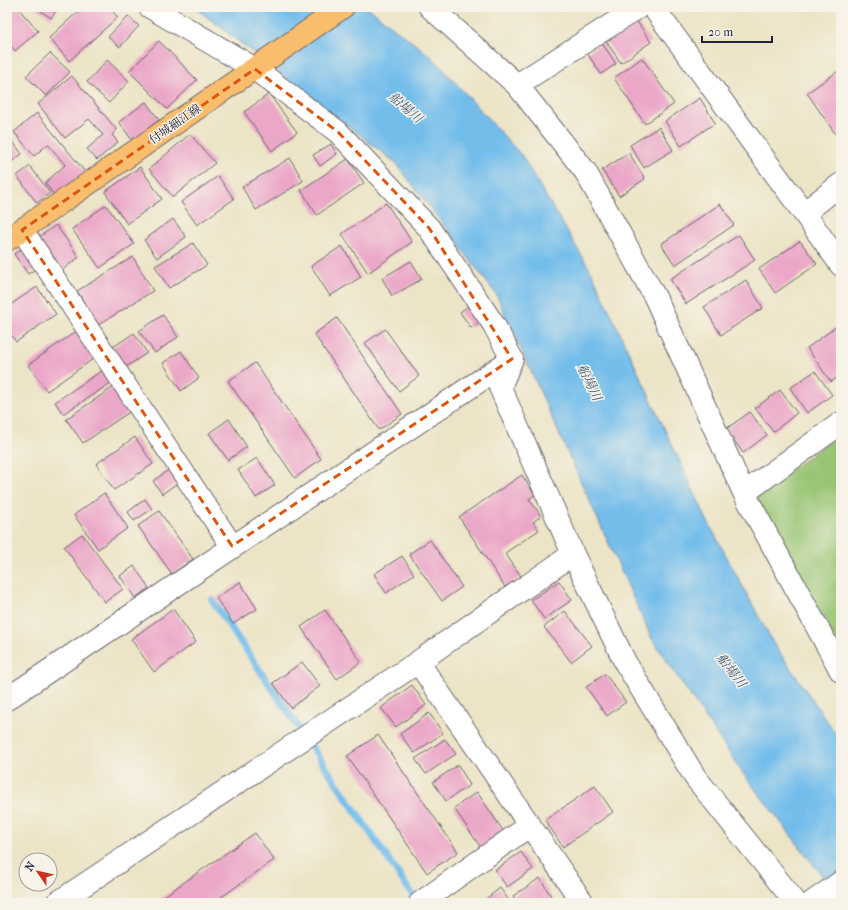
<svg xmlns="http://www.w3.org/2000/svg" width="848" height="910" font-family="'IM FELL French Canon','Noto Serif JP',serif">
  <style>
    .green { fill: #97c472; stroke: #5c7356 }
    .water { fill: #73bdeb; stroke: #4a7093 }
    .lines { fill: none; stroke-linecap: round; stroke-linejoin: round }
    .stream { stroke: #73bdeb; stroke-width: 7 }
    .building { fill: #eba7c8 }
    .minor-casing { stroke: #69666c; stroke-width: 24 }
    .major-casing { stroke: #69666c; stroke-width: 24 }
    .minor { stroke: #fff; stroke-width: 22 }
    .major { stroke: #f9be6d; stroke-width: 22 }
    .marked { fill: none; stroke: #de560e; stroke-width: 3; stroke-dasharray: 8 5; stroke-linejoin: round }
    .labels { text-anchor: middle; stroke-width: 3; stroke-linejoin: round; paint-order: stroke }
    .street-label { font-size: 12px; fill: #22223b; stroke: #f7f3e8 }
    .water-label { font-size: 13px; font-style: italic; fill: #3e5879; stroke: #f7f3e8 }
  </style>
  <rect width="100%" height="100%" fill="#f7f3e8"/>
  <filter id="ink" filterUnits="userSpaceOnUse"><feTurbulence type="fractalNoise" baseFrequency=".025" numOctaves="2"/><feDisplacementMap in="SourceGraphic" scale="8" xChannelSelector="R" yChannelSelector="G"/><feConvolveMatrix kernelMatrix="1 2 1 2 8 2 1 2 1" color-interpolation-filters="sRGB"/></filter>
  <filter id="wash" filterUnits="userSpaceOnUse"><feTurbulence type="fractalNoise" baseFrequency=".012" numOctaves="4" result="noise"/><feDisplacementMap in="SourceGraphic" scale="16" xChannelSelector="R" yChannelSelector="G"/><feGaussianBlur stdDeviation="0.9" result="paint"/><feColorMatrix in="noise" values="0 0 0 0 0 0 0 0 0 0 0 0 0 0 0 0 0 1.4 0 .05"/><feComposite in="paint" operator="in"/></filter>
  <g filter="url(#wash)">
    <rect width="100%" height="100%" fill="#ece4c6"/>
    <!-- green -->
    <path class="green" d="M841 434V648H840L757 501 759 493Z"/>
    <!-- water -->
    <path class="water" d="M194 7H367L433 58 522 156 592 273 708 522 773 643 841 741V900L742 772 652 639 496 294 396 163Z"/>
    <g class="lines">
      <!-- stream -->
      <path class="stream" d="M212 600 418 903"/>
    </g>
    <g id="blocks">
      <!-- building -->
      <path class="building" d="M10 7H17L38 31 15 51 7 41V10Z
        M35 7H59L51 18Z
        M83 7H108L118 17 69 61 49 38Z
        M128 16 139 26 120 47 108 37Z
        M636 20 651 42 621 63 606 41Z
        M159 41 197 80 167 109 129 71Z
        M602 43 616 64 601 74 587 53Z
        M50 53 70 72 46 96 26 76Z
        M642 58 674 104 645 124 614 78Z
        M107 60 129 81 109 103 87 82Z
        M841 69V142L807 93Z
        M72 76 117 130 112 135 118 142 97 160 87 149 103 135 89 119 65 138 38 104Z
        M269 94 297 132 272 151 244 112Z
        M700 98 715 123 681 146 665 121Z
        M146 102 159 120 132 140 119 122Z
        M37 113 85 172 55 196 45 183 65 165 48 144 34 156 14 132Z
        M659 127 673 150 644 168 630 145Z
        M7 134 22 154 10 163 7 160Z
        M190 134 215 163 173 197 149 169Z
        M331 144 337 154 320 166 313 155Z
        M629 153 645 179 619 196 602 170Z
        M290 158 303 181 256 210 242 187Z
        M348 159 364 183 317 215 301 190Z
        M30 166 50 193 37 203 17 176Z
        M140 167 162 199 127 224 105 192Z
        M218 176 234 199 197 225 181 202Z
        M386 203 412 242 368 273 342 234Z
        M720 204 734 225 675 265 661 244Z
        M106 205 134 244 100 268 72 229Z
        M173 219 186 237 157 258 144 240Z
        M56 225 79 257 60 272 36 239Z
        M739 235 755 260 686 304 670 279Z
        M800 241 817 264 775 293 759 269Z
        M193 243 207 265 169 288 155 266Z
        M26 246 40 266 28 274 14 254Z
        M342 246 361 277 330 296 311 266Z
        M133 257 153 291 98 325 77 291Z
        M411 261 422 279 392 296 382 278Z
        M746 280 763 308 721 335 704 307Z
        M37 287 56 314 16 342 7 329V307Z
        M471 304 482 320 471 328 460 312Z
        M163 315 178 337 155 353 139 331Z
        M337 318 402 414 379 430 314 334Z
        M841 323V375L831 382 807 348Z
        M385 329 419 376 399 391 365 343Z
        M78 330 96 357 47 391 28 365Z
        M134 333 147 353 123 369 110 349Z
        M181 351 199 378 181 391 163 363Z
        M255 363 321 459 295 478 228 381Z
        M106 368 114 381 63 414 55 402Z
        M815 371 832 395 807 413 790 388Z
        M118 384 134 409 83 443 66 419Z
        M780 390 797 413 773 432 755 408Z
        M750 412 767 435 743 453 726 429Z
        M229 419 247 447 228 460 209 433Z
        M135 437 153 464 114 490 96 464Z
        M257 458 275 485 256 498 238 470Z
        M170 469 179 482 162 494 153 481Z
        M522 475 535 495 529 499 541 516 533 522 539 530 505 553 521 576 505 587 459 517Z
        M104 493 128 528 98 549 74 515Z
        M145 499 152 509 134 521 128 512Z
        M159 511 193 559 172 574 138 526Z
        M82 534 123 589 105 602 64 547Z
        M430 540 462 587 442 601 409 554Z
        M402 556 414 574 386 593 374 574Z
        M134 566 149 588 135 598 120 576Z
        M559 581 572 600 544 619 531 600Z
        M240 582 257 609 233 624 216 598Z
        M173 609 196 642 154 672 131 639Z
        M325 610 361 662 337 679 301 627Z
        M565 611 592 646 571 662 544 627Z
        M302 662 320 686 291 708 273 683Z
        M605 674 626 702 607 716 586 687Z
        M412 685 426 705 396 727 381 708Z
        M429 713 443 733 414 753 400 734Z
        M378 735 458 852 427 873 347 756Z
        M445 739 456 754 426 774 415 759Z
        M458 765 470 785 446 801 433 782Z
        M595 786 613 812 563 847 545 820Z
        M477 792 504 832 481 848 454 808Z
        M255 833 274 860 213 903H163L160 899Z
        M521 852 533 869 507 887 495 870Z
        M540 878 552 898 544 903H518L513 896Z
        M500 888 511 903H489L486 899Z"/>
    </g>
  </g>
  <g filter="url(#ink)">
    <use href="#blocks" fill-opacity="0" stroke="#69666c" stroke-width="1"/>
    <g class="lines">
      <defs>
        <path id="minor" d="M150 7 255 69 338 132 429 228 494 325 512 359
          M430 7 517 85 585 171 655 297 744 493 841 671
          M653 7 804 213 841 265
          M517 85 639 7
          M804 213 841 184
          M22 230 232 546
          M512 359 500 387 573 554 625 662 695 777 796 903
          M744 493 841 423
          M418 662 583 903
          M7 699 512 359
          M57 903 418 662 573 554
          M420 903 529 826
          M811 903 841 882"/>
        <path id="major" d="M7 240 343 7"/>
      </defs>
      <!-- minor casing -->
      <use href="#minor" class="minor-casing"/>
      <!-- major casing -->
      <use href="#major" class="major-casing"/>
      <!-- minor -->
      <use href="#minor" class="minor"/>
      <!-- major -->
      <use href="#major" class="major"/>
    </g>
  </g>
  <!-- marked area -->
  <path class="marked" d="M255 69 338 132 429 228 512 359 232 546 22 230Z"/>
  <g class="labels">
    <!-- street labels -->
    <g class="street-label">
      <text transform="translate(175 124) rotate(-35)" y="4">付城細江線</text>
    </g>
    <!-- water labels -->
    <g class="water-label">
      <text transform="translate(406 107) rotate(41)" y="5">船場川</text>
      <text transform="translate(590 382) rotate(64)" y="5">船場川</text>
      <text transform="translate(732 670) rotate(52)" y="5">船場川</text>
    </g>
  </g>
  <!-- margin -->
  <rect width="848" height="910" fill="none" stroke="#f7f3e8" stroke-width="24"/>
  <!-- north arrow -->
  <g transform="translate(38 872) rotate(304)"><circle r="19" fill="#f7f3e8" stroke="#a29fa3"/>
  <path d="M0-3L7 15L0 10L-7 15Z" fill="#c8321e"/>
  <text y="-6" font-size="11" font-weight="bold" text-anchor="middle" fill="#22223b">N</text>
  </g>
  <!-- scale -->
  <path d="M702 36v6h70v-6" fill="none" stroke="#22223b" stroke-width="2"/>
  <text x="708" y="36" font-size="12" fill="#22223b" stroke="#f7f3e8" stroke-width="3" paint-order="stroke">20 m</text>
</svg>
